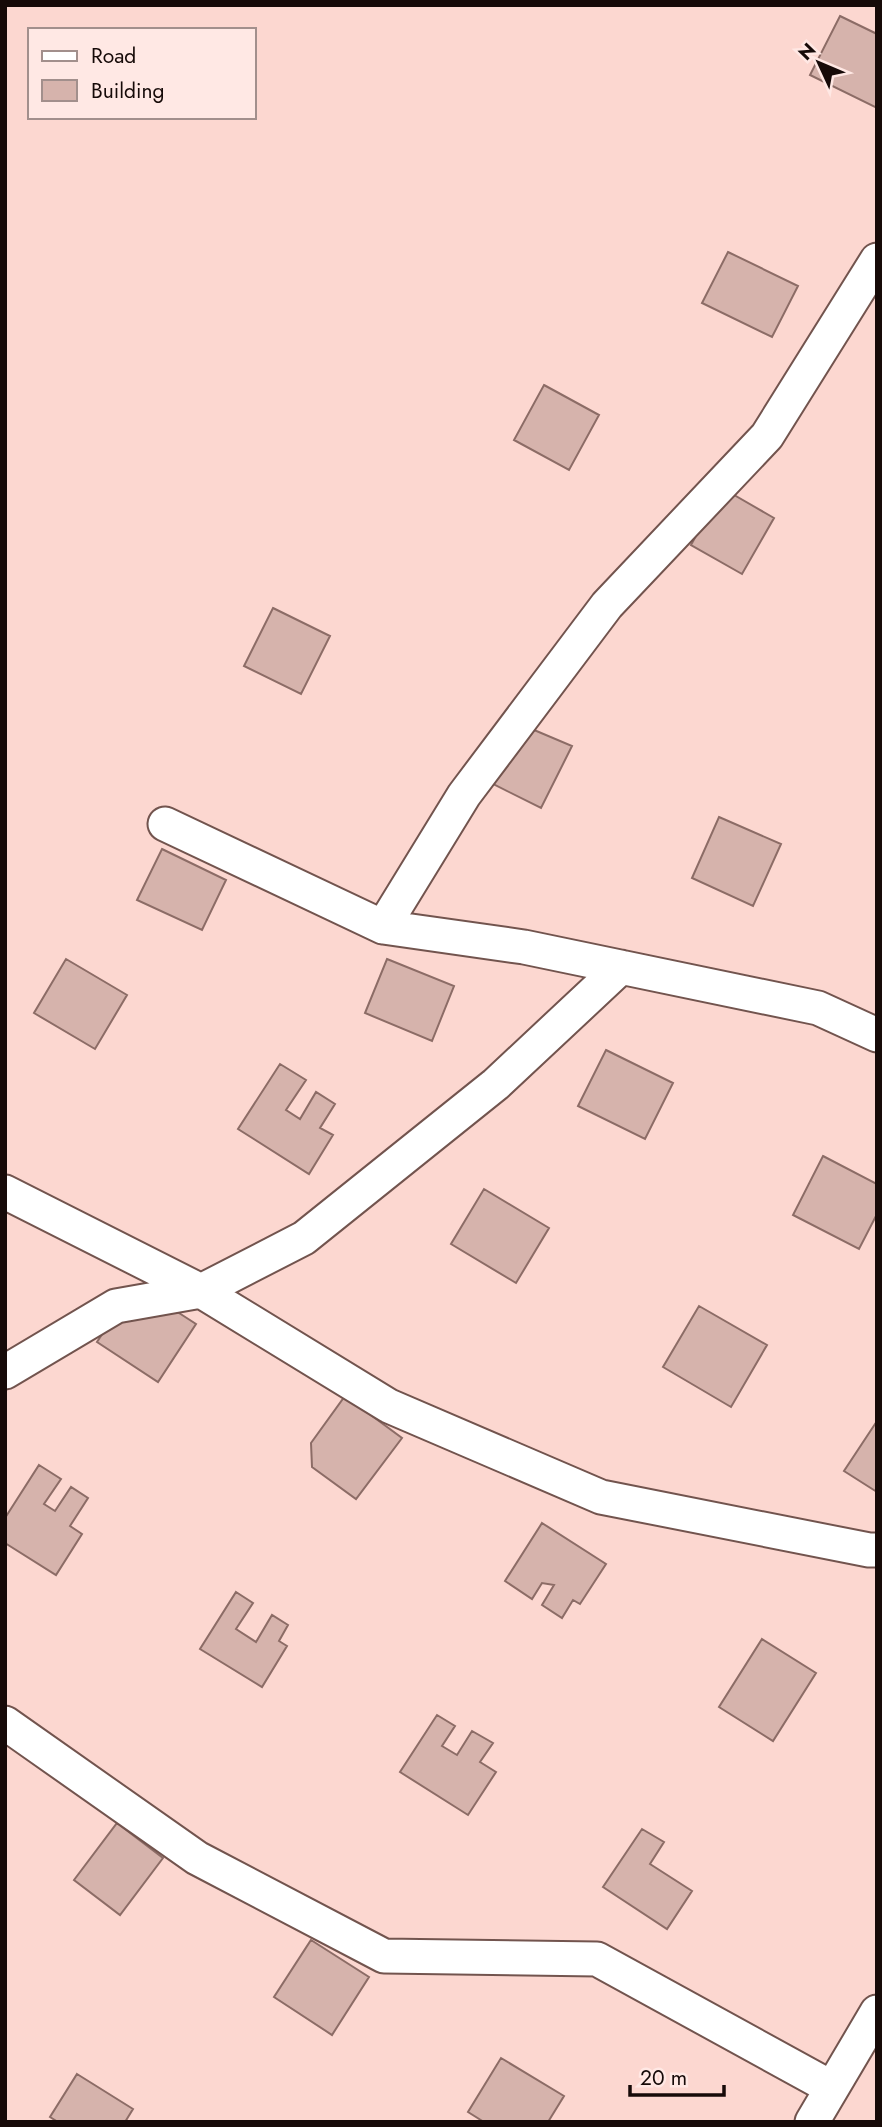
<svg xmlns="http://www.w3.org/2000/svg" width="882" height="2127" font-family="Jost,sans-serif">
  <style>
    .building { fill: #d6b3ac; stroke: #8c6c66; stroke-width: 2 }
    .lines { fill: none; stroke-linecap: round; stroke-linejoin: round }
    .minor-casing { stroke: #72544e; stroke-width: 37 }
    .minor { stroke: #fff; stroke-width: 33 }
  </style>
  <rect width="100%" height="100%" fill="#fcd7d0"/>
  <!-- building -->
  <path class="building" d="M840 16 877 34V108L810 75Z
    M728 252 798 286 772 337 702 303Z
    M544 385 599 415 569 470 514 440Z
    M722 488 774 518 742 574 691 545Z
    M273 608 330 636 301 694 244 666Z
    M527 727 572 746 541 808 485 780Z
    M719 817 781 844 753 906 692 878Z
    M162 849 226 880 202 930 137 900Z
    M66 959 127 995 95 1049 34 1013Z
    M387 959 454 986 432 1041 365 1013Z
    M606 1050 673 1083 645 1139 578 1106Z
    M280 1064 306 1080 286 1110 300 1119 316 1092 335 1104 320 1128 333 1135 309 1174 238 1129Z
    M823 1156 877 1184V1214L859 1249 793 1215Z
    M484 1189 549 1228 516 1283 451 1244Z
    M162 1302 196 1324 158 1382 97 1342 118 1310Z
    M699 1306 767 1345 731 1407 663 1367Z
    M345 1396 402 1438 356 1499 312 1467 311 1443Z
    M877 1421V1492L844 1471Z
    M39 1465 61 1479 44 1504 55 1511 71 1487 88 1498 70 1526 82 1534 56 1575 5 1543V1518Z
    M542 1523 606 1564 580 1604 573 1600 562 1618 542 1605 554 1585 542 1583 532 1599 505 1581Z
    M236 1592 253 1603 236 1629 256 1642 272 1615 288 1625 279 1641 287 1646 262 1687 200 1649Z
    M762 1639 816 1673 773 1741 719 1707Z
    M437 1715 455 1726 442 1746 457 1755 472 1731 493 1743 480 1762 496 1772 468 1815 400 1772Z
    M117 1823 163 1858 120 1915 74 1880Z
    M642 1829 664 1842 650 1864 692 1891 667 1929 603 1887Z
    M311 1940 369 1977 332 2035 274 1997Z
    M501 2058 564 2096 548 2122H484L468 2112Z
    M77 2074 133 2109 125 2122H58L50 2117Z"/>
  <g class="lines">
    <defs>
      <path id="minor" d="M165 824 383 927 524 947 818 1008 877 1035
        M383 927 464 795 607 605 767 436 877 260
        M5 1192 201 1291 389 1406 601 1497 869 1550H877
        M5 1372 116 1306 201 1291 304 1238 496 1084 621 967
        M5 1723 197 1858 384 1956 597 1959 832 2088
        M812 2122 877 2012"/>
    </defs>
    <!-- minor casing -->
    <use href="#minor" class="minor-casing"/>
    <!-- minor -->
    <use href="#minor" class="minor"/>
  </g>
  <!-- border -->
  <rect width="882" height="2127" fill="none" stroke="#160a08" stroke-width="14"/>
  <!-- legend -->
  <rect x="28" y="28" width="228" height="91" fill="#ffe8e4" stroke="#a28f8c" stroke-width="2"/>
  <rect x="42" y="51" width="35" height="10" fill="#ffffff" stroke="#a28f8c" stroke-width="2"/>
  <text x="91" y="63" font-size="21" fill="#160a08">Road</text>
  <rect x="42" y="80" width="35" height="21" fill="#d6b3ac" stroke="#a28f8c" stroke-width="2"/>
  <text x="91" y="98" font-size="21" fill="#160a08">Building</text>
  <!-- north arrow -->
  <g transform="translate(819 63) rotate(314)" stroke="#ffe8e4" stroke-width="5" paint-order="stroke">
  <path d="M0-5L12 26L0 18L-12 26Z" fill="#160a08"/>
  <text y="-10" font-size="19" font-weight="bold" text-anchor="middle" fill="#160a08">N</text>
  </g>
  <!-- scale -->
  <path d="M630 2085v10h94v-10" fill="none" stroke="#160a08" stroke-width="3.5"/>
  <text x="640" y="2085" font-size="21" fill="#160a08" stroke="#ffe8e4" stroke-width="5" paint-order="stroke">20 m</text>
</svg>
